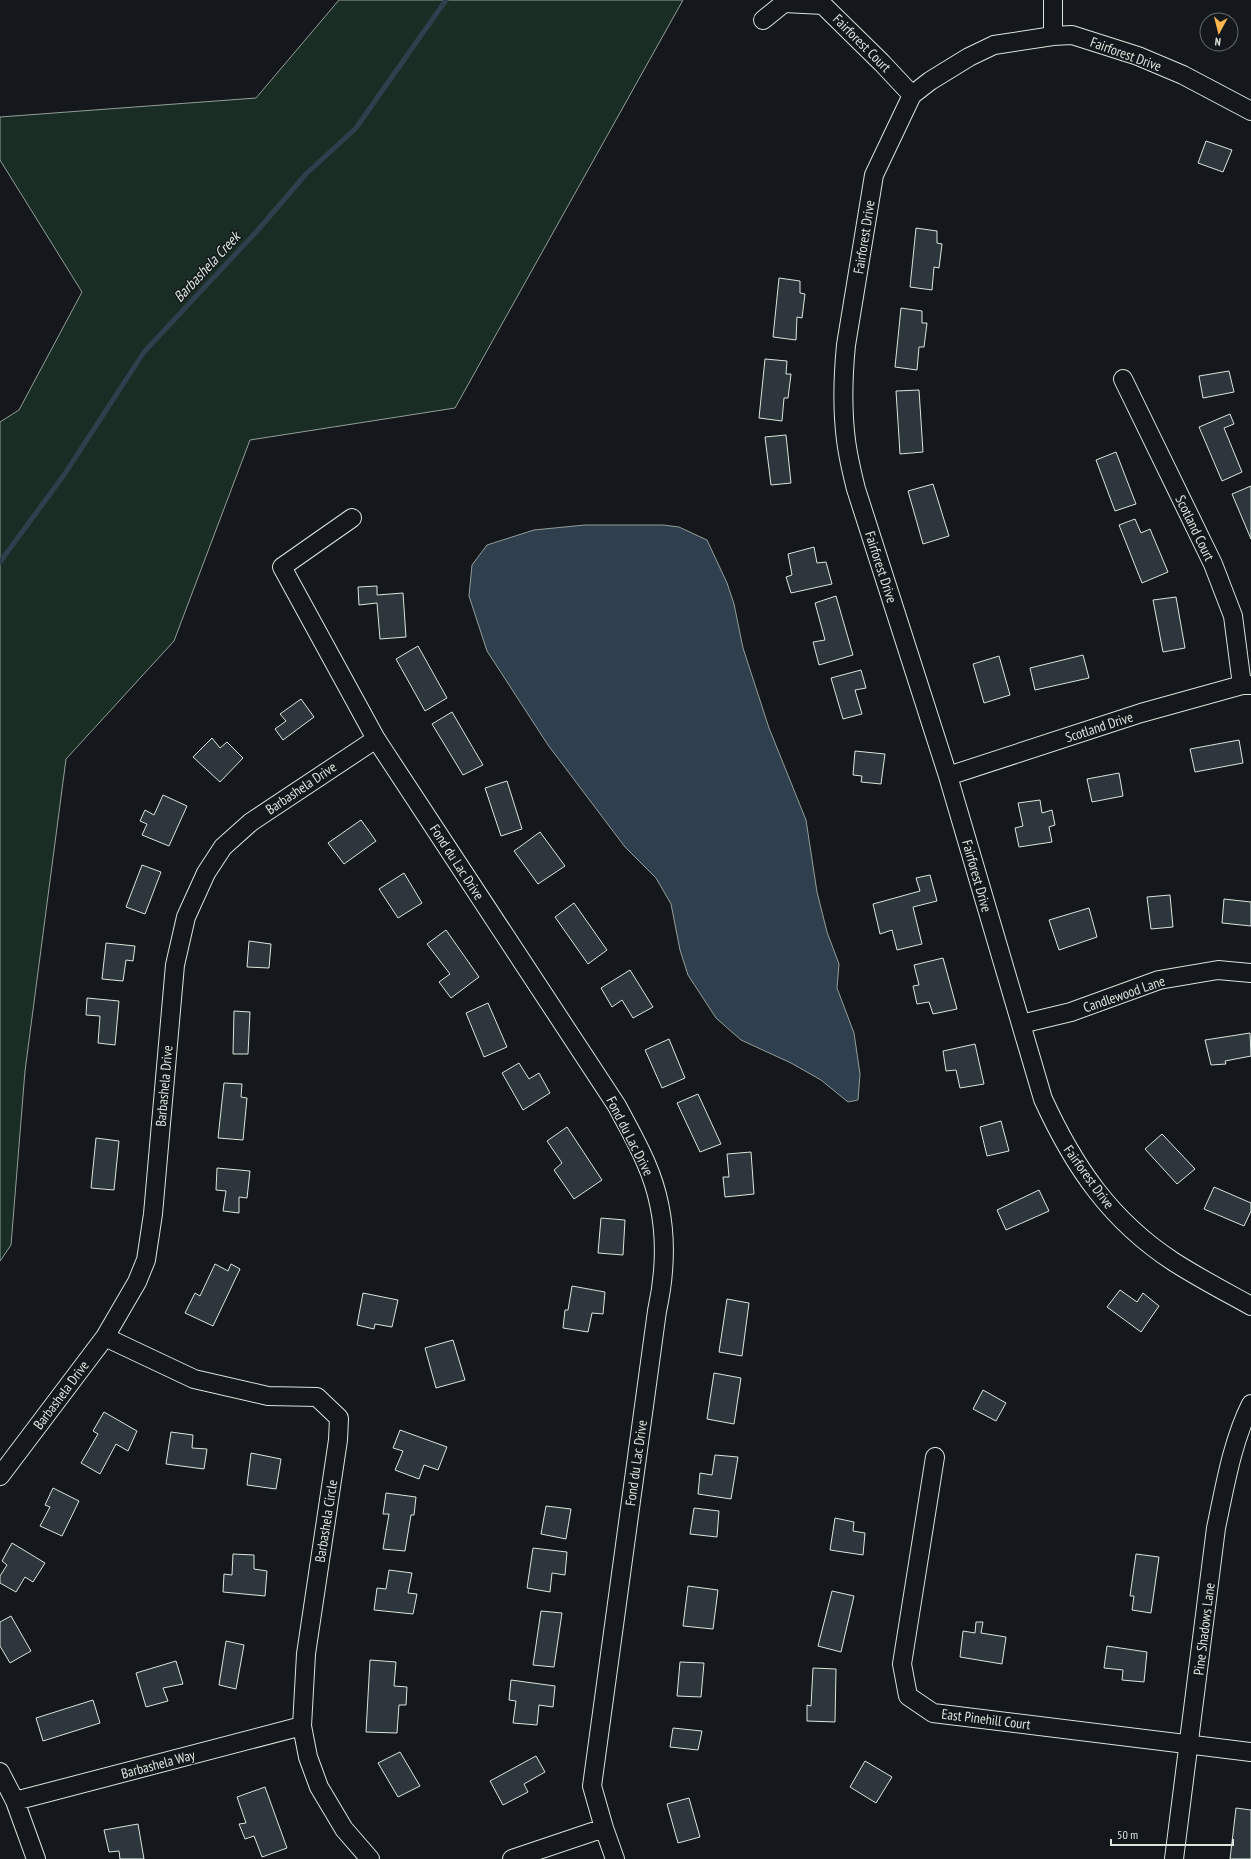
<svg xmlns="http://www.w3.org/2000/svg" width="1251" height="1859" font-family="'PT Sans Narrow',sans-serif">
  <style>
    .green { fill: #1a2d24; stroke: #939e99 }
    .water { fill: #2f3f4d; stroke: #939e99 }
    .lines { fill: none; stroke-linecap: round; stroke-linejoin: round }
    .stream { stroke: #2f3f4d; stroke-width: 5 }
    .building { fill: #2c363c; stroke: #d8e6dc }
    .minor-casing { stroke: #d8e6dc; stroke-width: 20 }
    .minor { stroke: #14181c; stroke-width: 18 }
    .labels { text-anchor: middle; stroke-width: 3; stroke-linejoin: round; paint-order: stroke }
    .street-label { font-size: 14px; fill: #d8e6dc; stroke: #14181c }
    .water-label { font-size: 15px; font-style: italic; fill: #d8e6dc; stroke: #14181c }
  </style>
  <rect width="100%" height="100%" fill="#14181c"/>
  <!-- green -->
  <path class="green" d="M339 0H683L455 408 250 440 174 641 66 759 25 1071 11 1245 0 1261V422L19 410 82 292 0 160V117L256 98Z"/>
  <!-- water -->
  <path class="water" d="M585 525H663L679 527 707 540 727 583 734 604 743 648 769 728 806 820 817 892 827 932 839 964 837 988 854 1033 860 1074 858 1100 848 1102 821 1080 791 1063 741 1040 716 1018 688 975 680 950 671 904 656 878 625 847 548 745 487 651 469 596 472 565 487 545 534 530Z"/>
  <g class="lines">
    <!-- stream -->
    <path class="stream" d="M0 562 64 475 144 352 257 231 306 174 356 128 446 0"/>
  </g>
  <!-- building -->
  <path class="building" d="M1206 141 1232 150 1223 172 1198 163Z
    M916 228 937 231V243L942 244 939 268 934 267 932 290 910 287Z
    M779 278 800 281V293L805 294 802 318 797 317 796 340 773 337Z
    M901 308 922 311V323H927L924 347H919L917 370 895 367Z
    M765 359 787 361 786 374H791L788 398H784L782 421 759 418Z
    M1229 371 1234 392 1203 398 1199 376Z
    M919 390 923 452 900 454 896 391Z
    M1230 414 1234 424 1224 428 1242 472 1222 481 1199 427Z
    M786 435 791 483 771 485 765 437Z
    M1116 452 1136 504 1115 511 1096 460Z
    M933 484 949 536 923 544 908 491Z
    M1251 486V539L1232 494Z
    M1135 519 1141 533 1150 529 1168 572 1142 583 1119 525Z
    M814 547 817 563 826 562 832 584 791 593 786 577 792 575 788 554Z
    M377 586V595L403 593 406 637 380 639 377 603 359 605 358 587Z
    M836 596 853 655 819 665 813 642 825 640 815 603Z
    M1176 597 1185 648 1163 652 1153 600Z
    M418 646 447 698 425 711 396 659Z
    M1083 655 1089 678 1035 690 1030 668Z
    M999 656 1010 695 984 703 973 664Z
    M861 670 866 688 855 690 862 714 843 719 831 678Z
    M301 699 314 717 283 740 275 729 286 721 280 714Z
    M452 712 483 765 463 775 432 724Z
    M212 738 220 748 227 742 243 758 220 782 193 757Z
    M1239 740 1243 763 1195 772 1190 749Z
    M855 751 885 754 881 784 861 782 862 776 853 775Z
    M1119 773 1123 796 1092 802 1087 779Z
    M507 781 522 829 501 836 485 788Z
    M163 795 187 806 169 846 142 835 147 824 140 821 145 810 154 815Z
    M1040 800 1042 813 1052 810 1055 825 1049 827 1052 842 1019 847 1015 828 1023 826 1018 803Z
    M361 820 376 841 344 864 328 843Z
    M540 832 565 866 538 884 514 851Z
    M142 865 161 872 145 914 126 907Z
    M404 873 422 903 398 918 379 889Z
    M930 875 937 901 913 907 922 944 897 950 892 930 880 934 873 904 920 891 916 878Z
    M1170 895 1173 927 1151 929 1147 897Z
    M1224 899 1251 902V926L1222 923Z
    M574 903 607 950 588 964 555 917Z
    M1089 908 1097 937 1059 950 1049 920Z
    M446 930 479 977 451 998 439 982 450 974 427 944Z
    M249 941 271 944 269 968 247 967Z
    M106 943 135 946 133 961 126 960 123 981 102 979Z
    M943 958 957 1009 933 1014 929 1002 917 1004 913 986 919 985 914 965Z
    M630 970 653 1007 633 1018 622 1000 612 1007 601 988Z
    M87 998 119 1001 115 1045 98 1043 100 1016 86 1015Z
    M488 1003 507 1047 484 1057 466 1013Z
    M234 1011 250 1012 248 1054H233Z
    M1250 1033 1251 1056 1225 1061 1226 1064 1211 1065 1205 1040Z
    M669 1039 685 1078 662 1088 645 1050Z
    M975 1044 984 1084 960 1088 956 1070 946 1071 943 1051Z
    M519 1063 529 1079 539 1073 550 1093 523 1110 502 1073Z
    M224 1083 242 1084 241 1097 247 1098 243 1140 218 1138Z
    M698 1094 721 1144 700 1152 677 1103Z
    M1001 1121 1009 1151 987 1156 980 1127Z
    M567 1127 602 1180 574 1199 554 1170 562 1163 547 1141Z
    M1162 1134 1195 1169 1177 1184 1145 1149Z
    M96 1138 119 1141 114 1190 91 1188Z
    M751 1152 754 1194 725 1197 723 1177H729L727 1154Z
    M217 1168 250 1171 247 1198 239 1197V1213L223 1211 226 1191 216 1190Z
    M1214 1187 1251 1203V1211L1244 1226 1204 1209Z
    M1039 1190 1049 1211 1006 1230 997 1210Z
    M601 1218 625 1220 623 1255 598 1253Z
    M215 1264 228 1271 231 1264 240 1269 213 1326 185 1313 195 1293 200 1296Z
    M572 1286 605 1292 603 1314 592 1313 588 1332 563 1328 565 1310H568Z
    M1120 1290 1137 1302 1143 1293 1159 1306 1141 1332 1107 1307Z
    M363 1293 398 1300 392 1327 375 1324 374 1329 357 1325Z
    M727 1299 749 1303 742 1356 719 1352Z
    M453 1340 465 1380 436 1388 425 1348Z
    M714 1373 741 1378 734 1424 707 1419Z
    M983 1390 1006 1403 996 1421 973 1409Z
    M104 1412 137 1431 128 1451 116 1444 100 1474 81 1463 98 1434 93 1431Z
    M400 1430 447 1447 438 1470 424 1465 419 1479 395 1470 403 1451 393 1448Z
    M171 1432 193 1435 192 1448 207 1449 204 1469 166 1464Z
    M251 1453 281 1459 276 1489 247 1485Z
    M715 1455 738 1457 731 1499 698 1494 700 1473 712 1475Z
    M53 1488 79 1501 62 1536 40 1526 50 1507 45 1505Z
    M386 1493 416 1497 414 1515H411L405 1551 383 1549 389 1514H383Z
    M546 1506 571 1509 566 1539 541 1534Z
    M694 1508 719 1511 717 1537 690 1534Z
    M835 1518 854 1522 853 1531 865 1533 863 1555 830 1550Z
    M12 1543 45 1563 33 1582 25 1577 16 1592 0 1583V1576L7 1565 2 1561Z
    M533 1548 567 1552 565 1575 552 1573 550 1592 527 1588Z
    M233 1554 254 1555V1569L267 1571 265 1596 223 1592 224 1574 232 1575Z
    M1136 1554 1159 1557 1151 1613 1132 1610 1134 1596H1130Z
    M389 1570 412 1573 408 1593 417 1594 413 1614 374 1610 377 1588 386 1589Z
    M688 1586 718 1590 713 1629 683 1626Z
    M832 1591 854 1596 841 1652 818 1646Z
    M541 1611 562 1613 554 1667 533 1665Z
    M11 1616 31 1651 10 1663 0 1646V1622Z
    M976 1622H983L981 1633 1006 1637 1002 1664 960 1657 963 1631 975 1633Z
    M226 1641 244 1645 236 1689 219 1685Z
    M1107 1646 1147 1652 1144 1682 1122 1680 1123 1670 1104 1668Z
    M370 1660 396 1662 394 1686 407 1687 406 1705H399L397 1733 366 1732Z
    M176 1661 183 1684 163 1688 168 1701 146 1707 136 1673Z
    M680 1662 704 1663 701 1697 677 1696Z
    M813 1668 836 1669 835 1722 807 1721V1705L811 1706Z
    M511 1680 555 1686 553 1707 539 1705 537 1725 513 1723 516 1701 509 1700Z
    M93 1700 100 1723 43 1741 36 1718Z
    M673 1728 702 1731 698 1750 670 1747Z
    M400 1752 420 1786 398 1797 378 1763Z
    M536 1756 545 1772 524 1784 528 1792 503 1805 490 1781Z
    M865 1761 892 1777 876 1803 850 1787Z
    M265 1787 287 1848 262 1857 254 1836 245 1839 239 1824 246 1823 237 1797Z
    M689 1798 700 1837 678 1843 667 1804Z
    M1236 1808 1251 1810V1859H1230Z
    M138 1824 144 1859H120L119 1851 109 1852 104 1830Z"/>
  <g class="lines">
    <defs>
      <path id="minor" d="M763 20 784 3 823 5 882 63 912 95
        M1053 36V0
        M1251 111 1183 75 1138 56 1072 35 1053 36 994 45 969 57 930 81 912 95 874 175 846 345C843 376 842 409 846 440 848 457 852 473 856 489L948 776 1043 1099C1074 1167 1111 1221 1174 1262 1199 1278 1226 1292 1251 1306
        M1123 379 1213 564 1233 616 1242 685
        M352 518 282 567 376 739 617 1106C627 1125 638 1144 646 1163 667 1211 668 1261 657 1311L592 1786 604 1828 615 1859
        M948 776 1141 713 1242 685H1251
        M1021 1024 1071 1012 1159 980 1218 970 1251 973
        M105 1337 194 1379 268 1396 317 1397 339 1418 338 1440 306 1654 302 1726 308 1757 319 1787 344 1829 370 1859
        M935 1457 902 1664 908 1696 933 1713 1251 1752
        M0 1476 105 1337 137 1282 146 1260 153 1214 175 965 186 917 206 873 223 847 251 822 376 739
        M0 1772 15 1801 36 1859
        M15 1801 302 1726
        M512 1859 604 1828
        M1174 1859 1216 1528C1225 1486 1232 1442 1251 1404"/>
    </defs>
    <!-- minor casing -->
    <use href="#minor" class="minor-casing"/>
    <!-- minor -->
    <use href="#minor" class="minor"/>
  </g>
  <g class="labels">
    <!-- street labels -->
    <g class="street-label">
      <text transform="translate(862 43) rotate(45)" y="5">Fairforest Court</text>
      <text transform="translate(1126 54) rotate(20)" y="5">Fairforest Drive</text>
      <text transform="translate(864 237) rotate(-81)" y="5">Fairforest Drive</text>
      <text transform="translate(1195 528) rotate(64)" y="5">Scotland Court</text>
      <text transform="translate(881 567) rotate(72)" y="5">Fairforest Drive</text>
      <text transform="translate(1099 727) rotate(-18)" y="5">Scotland Drive</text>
      <text transform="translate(301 788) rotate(-34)" y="5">Barbashela Drive</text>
      <text transform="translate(457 862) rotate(57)" y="5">Fond du Lac Drive</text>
      <text transform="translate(977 876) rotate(74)" y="5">Fairforest Drive</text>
      <text transform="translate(1124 994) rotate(-19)" y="5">Candlewood Lane</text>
      <text transform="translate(164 1086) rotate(-85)" y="5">Barbashela Drive</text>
      <text transform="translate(630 1136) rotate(63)" y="5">Fond du Lac Drive</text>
      <text transform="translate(1089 1177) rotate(54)" y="5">Fairforest Drive</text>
      <text transform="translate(61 1395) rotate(-53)" y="5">Barbashela Drive</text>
      <text transform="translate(636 1463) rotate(-82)" y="5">Fond du Lac Drive</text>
      <text transform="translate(326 1521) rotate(-81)" y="5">Barbashela Circle</text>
      <text transform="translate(1204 1629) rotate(-83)" y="5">Pine Shadows Lane</text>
      <text transform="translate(986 1719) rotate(7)" y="5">East Pinehill Court</text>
      <text transform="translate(158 1764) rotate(-15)" y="5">Barbashela Way</text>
    </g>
    <!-- water labels -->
    <g class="water-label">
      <text transform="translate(207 267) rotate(-47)" y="5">Barbashela Creek</text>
    </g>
  </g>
  <!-- north arrow -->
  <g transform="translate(1219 32) rotate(187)"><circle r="19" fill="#14181c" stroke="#626a69"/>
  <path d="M0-3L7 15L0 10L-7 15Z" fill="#ffb74d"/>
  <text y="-6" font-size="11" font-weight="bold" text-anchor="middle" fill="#d8e6dc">N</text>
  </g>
  <!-- scale -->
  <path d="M1111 1839v6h122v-6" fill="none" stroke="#d8e6dc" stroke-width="2"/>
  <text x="1117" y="1839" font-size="12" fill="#d8e6dc" stroke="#14181c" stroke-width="3" paint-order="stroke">50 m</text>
</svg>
